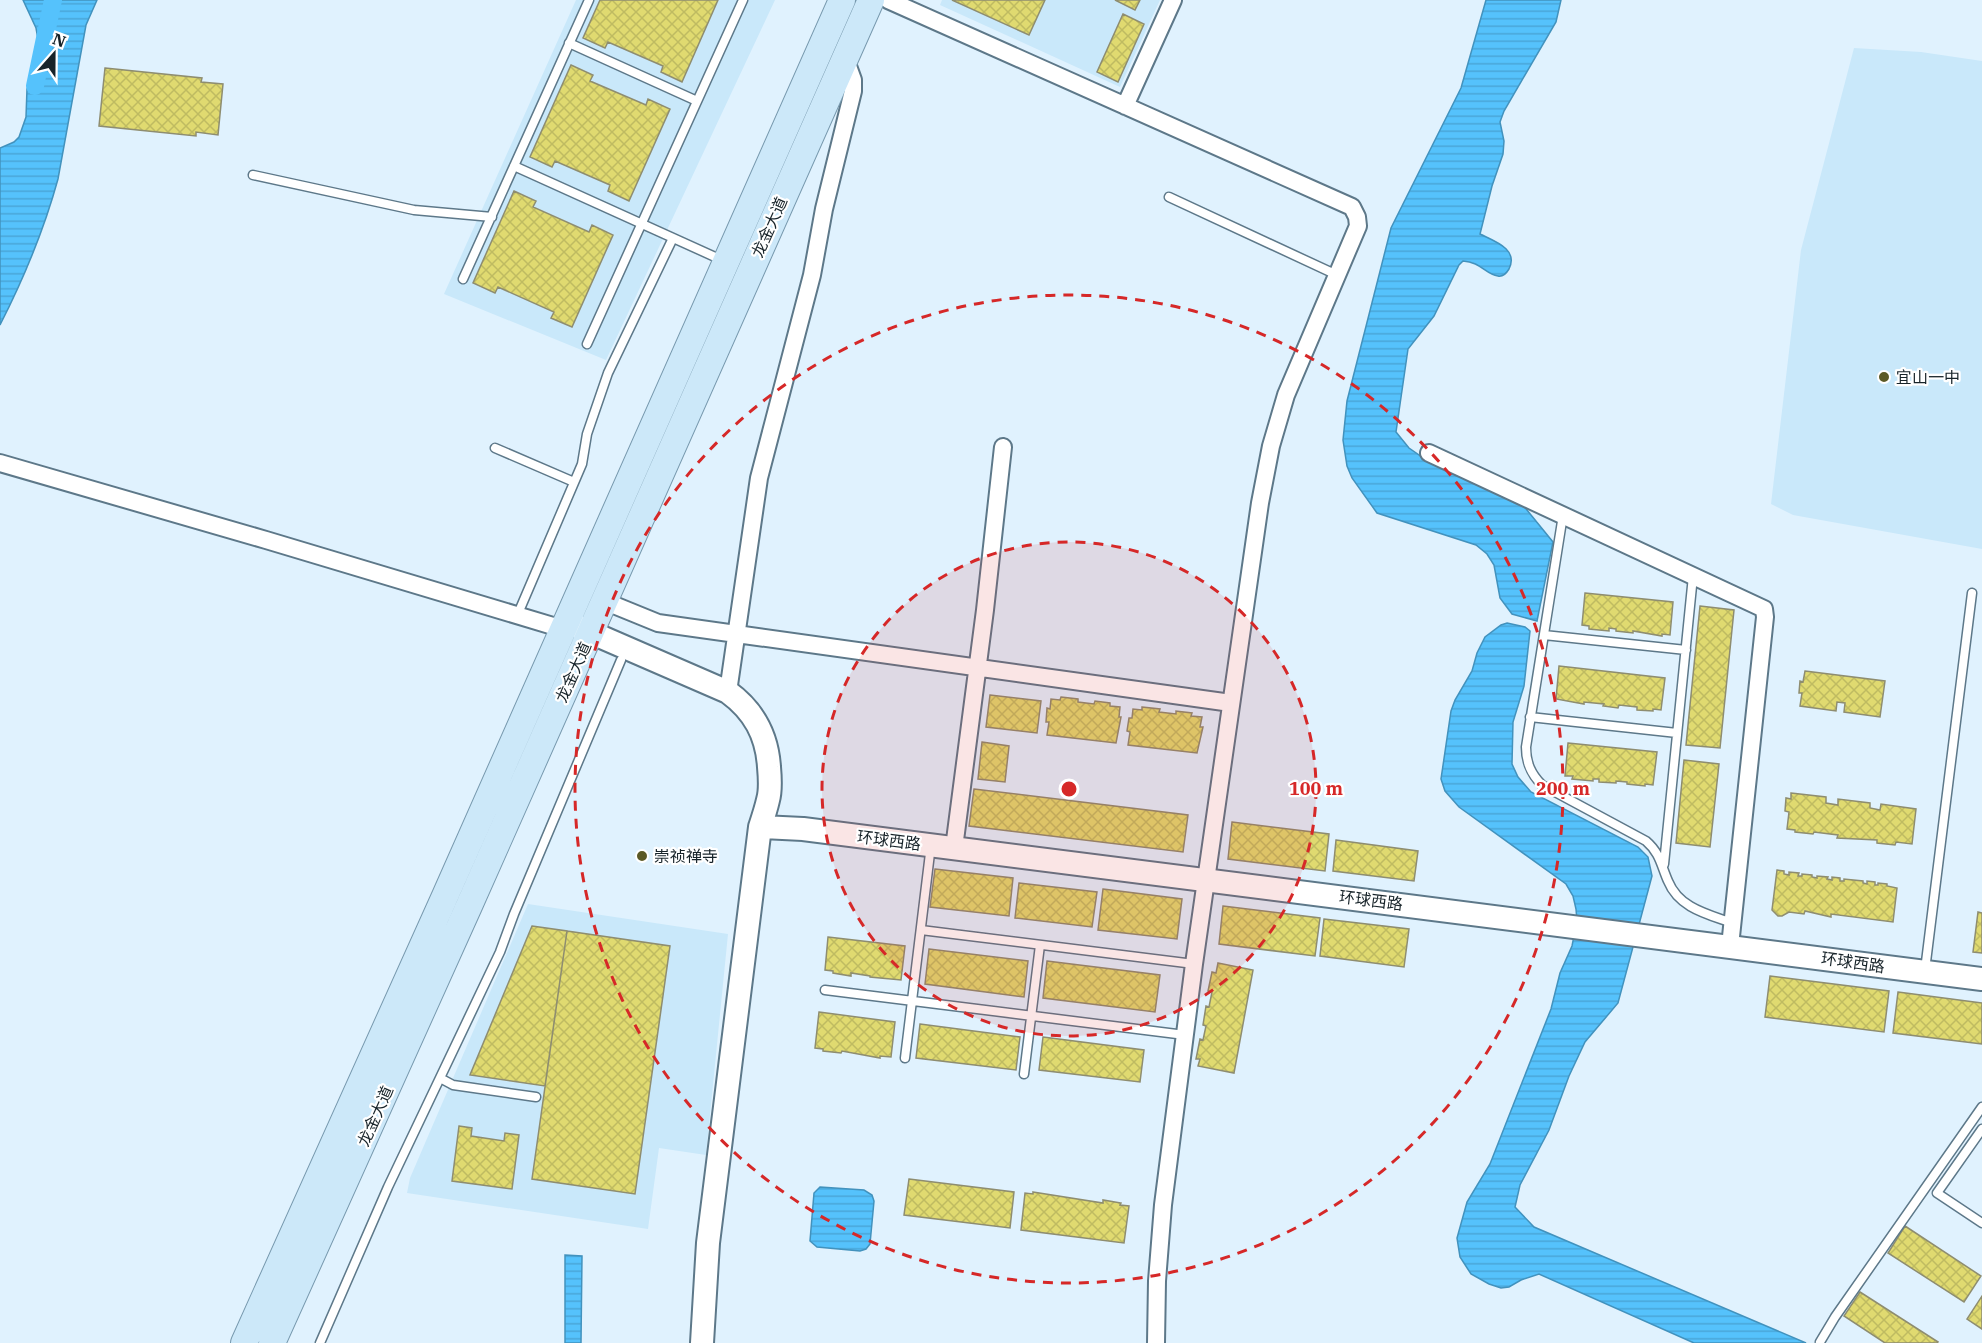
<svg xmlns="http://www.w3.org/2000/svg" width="1982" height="1343" font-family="'IBM Plex Serif','Noto Sans SC',serif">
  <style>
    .built { fill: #c9e8fa }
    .water { fill: url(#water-rules); stroke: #4292bd; stroke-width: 1.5 }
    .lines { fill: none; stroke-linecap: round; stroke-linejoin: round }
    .canal { stroke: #55c2fc; stroke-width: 18 }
    .building { fill: url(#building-cross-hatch); stroke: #8e8d70; stroke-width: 1.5 }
    .lane-casing { stroke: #5d7889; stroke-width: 11 }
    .street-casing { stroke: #5d7889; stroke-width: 20 }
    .secondary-casing { stroke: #5d7889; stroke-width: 26 }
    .primary-casing { stroke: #7799ae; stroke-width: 28 }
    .lane { stroke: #fff; stroke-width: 8 }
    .street { stroke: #fff; stroke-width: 16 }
    .secondary { stroke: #fff; stroke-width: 22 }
    .primary { stroke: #cce8f9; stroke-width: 26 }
    .ring { fill: none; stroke: #d62828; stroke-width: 3; stroke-dasharray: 10 8 }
    .poi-dot { fill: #5b5925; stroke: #fff; stroke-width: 2 }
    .labels { text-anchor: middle; stroke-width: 4.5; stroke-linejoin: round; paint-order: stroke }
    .street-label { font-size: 16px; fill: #172329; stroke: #fff }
    .poi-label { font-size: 16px; fill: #172329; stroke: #fff; text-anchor: start }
    .centre { fill: #d62828; stroke: #fff; stroke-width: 3 }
    .ring-label { font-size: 18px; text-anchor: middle; font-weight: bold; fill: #d62828; stroke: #fff; stroke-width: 4.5; stroke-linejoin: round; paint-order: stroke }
  </style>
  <defs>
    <pattern id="water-rules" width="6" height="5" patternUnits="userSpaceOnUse" patternTransform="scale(1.5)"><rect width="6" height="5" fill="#55c2fc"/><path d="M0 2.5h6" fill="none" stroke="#49a6d8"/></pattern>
    <pattern id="building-cross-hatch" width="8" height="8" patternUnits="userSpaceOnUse" patternTransform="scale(1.5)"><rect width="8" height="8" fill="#e0da70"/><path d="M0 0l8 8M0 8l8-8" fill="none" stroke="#bfbb61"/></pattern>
  </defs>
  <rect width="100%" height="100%" fill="#e0f2fe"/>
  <!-- built -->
  <path class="built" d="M576 0H775L606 360 444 294Z
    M942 0H1160L1120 87 940 5Z
    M1854 48 1921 52 1982 61V549L1793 515 1771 504 1801 250Z
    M528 904 728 934 706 1155 659 1148 648 1229 407 1193 410 1178Z"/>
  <!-- water -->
  <path class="water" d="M23 0H97L86 25 58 179C44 230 24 278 0 325V148L14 142 19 137 26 117 27 89 41 56 36 28Z
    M1486 0H1561L1556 22 1504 111 1500 122 1504 141 1503 154 1492 186 1480 234C1494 241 1519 249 1509 269 1506 274 1503 277 1498 276 1485 274 1481 262 1463 261L1459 265 1434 316 1408 349 1396 432 1409 448 1425 459 1518 499 1553 542 1537 621 1512 614 1500 598 1494 565 1487 554 1476 545 1377 513 1352 478 1347 466 1343 440 1347 401 1391 228 1461 88Z
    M1507 623 1525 627 1530 631 1524 686 1513 722 1512 764 1518 777 1531 792 1638 847 1648 857 1652 876 1618 1003 1585 1042 1569 1076 1549 1130 1520 1185 1515 1207 1534 1227 1806 1343H1694L1539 1274 1521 1280 1509 1287 1501 1288 1489 1284 1471 1274 1460 1257 1457 1238 1467 1202 1490 1164 1551 1009 1560 973 1572 946 1577 921 1576 909 1573 896 1566 884 1459 807 1445 791 1441 779 1451 711 1455 700 1472 671 1477 653 1485 637 1501 625Z
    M820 1187 864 1190 872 1195 874 1201 870 1244 866 1249 860 1251 817 1247 810 1241 814 1193Z
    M565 1255 582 1256 581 1343H565Z"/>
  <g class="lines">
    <!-- canal -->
    <path class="canal" d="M35 86 53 0"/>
  </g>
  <!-- building -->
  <path class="building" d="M600 0H718L682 82 661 72 663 66 608 42 605 48 583 38Z
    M952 0H1045L1029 35Z
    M1115 0H1140L1135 10Z
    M1123 14 1144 24 1118 82 1097 72Z
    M571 65 593 75 590 81 646 105 648 99 670 109 629 201 608 191 610 185 555 161 552 167 530 157Z
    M105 68 202 78 201 82 223 84 218 135 196 132V136L99 126Z
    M514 191 536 201 533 207 589 232 592 225 613 235 572 327 551 318 554 312 498 287 495 293 473 283Z
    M1585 593 1673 602 1670 635 1662 634V636L1633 631V633L1616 631V629L1609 628V631L1589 629V626L1582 625Z
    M1700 606 1734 610 1720 748 1686 745Z
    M1559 666 1665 678 1661 710 1653 709V711L1637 710V707L1619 705 1618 708 1603 706 1604 704 1584 702V704L1556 699Z
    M1805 671 1885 681 1880 717 1844 712 1845 703 1837 702 1836 711 1800 706 1802 693H1799L1800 681 1803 682Z
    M990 695 1041 701 1037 733 986 727Z
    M1061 697 1078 699V702L1094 704 1095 701 1110 703V706L1120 707 1119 717H1121L1116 743 1047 735 1049 722H1046L1047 708 1050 709 1051 699 1060 700Z
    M1142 707 1160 709 1159 712 1176 714V711L1192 713 1191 716 1202 717 1200 727H1203L1197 753 1128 745 1130 732 1127 731 1129 718H1132L1133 709 1142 710Z
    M982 742 1009 746 1005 782 978 779Z
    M1568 743 1657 752 1653 785 1645 784V786L1627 784V782L1616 781V783L1599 782V779H1593V781L1572 779 1573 776H1565Z
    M1684 760 1719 764 1710 847 1676 843Z
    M974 789 1188 815 1183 852 969 826Z
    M1791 793 1826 797V803L1838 805V799L1870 803V808L1880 810 1881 804 1916 809 1912 844 1896 842 1895 845 1877 843V840L1837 838 1838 835 1814 832 1813 834 1795 832V830L1787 829 1789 812 1785 811 1786 798 1791 799Z
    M1232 822 1329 834 1325 871 1228 859Z
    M1336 840 1418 851 1414 881 1333 871Z
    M935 869 1013 878 1009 916 930 907Z
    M1777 870 1784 871V874L1789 875V872L1799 873 1798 876H1802V874L1812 875V877L1817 878V876L1828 877 1827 879 1832 880V877L1840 878V881H1844V879L1863 881V883L1867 884V881L1875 882V885H1878V883L1887 884V886L1897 888 1893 922 1831 914V917L1805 911 1804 914 1789 912 1782 916H1778L1772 910Z
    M1019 883 1097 892 1092 927 1015 918Z
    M1103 889 1182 899 1177 939 1098 930Z
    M1223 906 1320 918 1315 956 1219 944Z
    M1978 912 1982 913V953L1973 952Z
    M1324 919 1409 929 1404 967 1320 956Z
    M532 926 567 931 545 1086 470 1075Z
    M567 931 670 946 635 1194 532 1179Z
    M828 937 905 946 901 980 870 977V976L851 973V976L833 973V971L825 970Z
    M929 949 1028 961 1024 997 925 984Z
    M1047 961 1160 975 1155 1012 1043 998Z
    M1218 963 1253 970 1234 1073 1198 1066 1200 1059H1196L1200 1039 1203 1040 1206 1026 1203 1025 1206 1006 1209 1007 1212 992 1208 991 1212 972 1216 973Z
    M1770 976 1889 991 1884 1032 1765 1017Z
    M1898 992 1982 1003V1044L1893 1033Z
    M819 1012 895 1022 891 1057 880 1056V1058L842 1051 841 1053 823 1051V1049L815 1048Z
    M920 1024 1020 1037 1016 1070 916 1058Z
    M1043 1037 1144 1050 1140 1082 1039 1070Z
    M459 1126 472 1128 471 1136 504 1141 505 1133 519 1135 512 1189 452 1181Z
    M909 1179 1014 1192 1010 1228 904 1215Z
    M1033 1192 1103 1203V1200L1121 1203 1120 1205 1129 1206 1124 1243 1021 1230 1025 1193 1033 1194Z
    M1905 1226 1981 1276 1964 1302 1888 1253Z
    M1860 1292 1938 1342 1937 1343H1885L1844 1316Z
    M1982 1296V1329L1967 1319Z"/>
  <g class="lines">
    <defs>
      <path id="lane" d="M569 43 697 101
        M514 166 724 261
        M253 175 414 210 492 217
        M1169 197 1337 275
        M463 279 589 0
        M587 344 743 0
        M495 448 574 482
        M1563 515 1526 747C1526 763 1531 774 1542 785L1646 841C1660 853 1661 865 1668 881 1679 908 1707 914 1732 923
        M517 616 582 464 587 434 608 373 673 238
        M1544 635 1686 650
        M1530 717 1677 733
        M1664 864 1693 576
        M921 930 1194 964
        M1925 970 1972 593
        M825 990 1185 1035
        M905 1058 931 845
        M1024 1074 1040 945
        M440 1078 453 1085 536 1097
        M1982 1129 1937 1193 1982 1223
        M1820 1342 1835 1317 1982 1107
        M320 1343 388 1187 500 952 514 914 621 660"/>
      <path id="street" d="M888 0 1352 207 1357 217 1358 226 1286 395 1271 446 1260 503 1194 964 1163 1205 1157 1281 1156 1343
        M1125 106 1173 0
        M1429 453 1764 609 1765 617 1730 946
        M0 463 266 540 563 629
        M604 601 658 623 1231 703
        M728 692 759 478 812 275 824 209 853 91V80L845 58
        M954 848 985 610 1003 447"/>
      <path id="secondary" d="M576 626 728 692C754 711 767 735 769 767 770 778 771 790 768 800 766 809 763 818 760 827L708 1243 702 1343
        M760 827 803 829 1982 979"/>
      <path id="primary" d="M244 1343 445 896 842 0
        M272 1343 469 906 871 0"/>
    </defs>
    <!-- lane casing -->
    <use href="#lane" class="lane-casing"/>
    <!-- street casing -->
    <use href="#street" class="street-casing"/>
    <!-- secondary casing -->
    <use href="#secondary" class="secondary-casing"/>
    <!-- primary casing -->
    <use href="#primary" class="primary-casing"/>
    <!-- lane -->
    <use href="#lane" class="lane"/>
    <!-- street -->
    <use href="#street" class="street"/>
    <!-- secondary -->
    <use href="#secondary" class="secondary"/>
    <!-- primary -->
    <use href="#primary" class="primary"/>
  </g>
  <!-- distance rings -->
  <circle cx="1069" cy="789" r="247" fill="#d62828" fill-opacity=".12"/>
  <g class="ring">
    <circle cx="1069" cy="789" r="247"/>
    <circle cx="1069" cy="789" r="494"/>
  </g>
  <!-- markers -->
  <g class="poi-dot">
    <circle cx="1884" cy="377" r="6"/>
    <circle cx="642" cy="856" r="6"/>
  </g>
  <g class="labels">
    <!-- street labels -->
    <g class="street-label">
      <text transform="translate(769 227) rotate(-66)" y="6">龙金大道</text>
      <text transform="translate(573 672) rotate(-66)" y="6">龙金大道</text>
      <text transform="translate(889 840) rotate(7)" y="6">环球西路</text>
      <text transform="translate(1371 900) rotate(7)" y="6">环球西路</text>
      <text transform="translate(1853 962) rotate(8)" y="6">环球西路</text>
      <text transform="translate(375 1116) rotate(-66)" y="6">龙金大道</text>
    </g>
    <!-- poi labels -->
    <g class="poi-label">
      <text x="1896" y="383">宜山一中</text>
      <text x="654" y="862">崇祯禅寺</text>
    </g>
  </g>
  <circle cx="1069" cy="789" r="9" class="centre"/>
  <g class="ring-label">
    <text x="1316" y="795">100 m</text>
    <text x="1563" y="795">200 m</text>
  </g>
  <!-- north arrow -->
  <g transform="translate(54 54) rotate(21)" stroke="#ffffff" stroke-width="4.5" paint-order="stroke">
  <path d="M0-4.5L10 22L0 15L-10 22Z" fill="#172329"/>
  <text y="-9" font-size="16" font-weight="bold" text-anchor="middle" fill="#172329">N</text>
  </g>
</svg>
